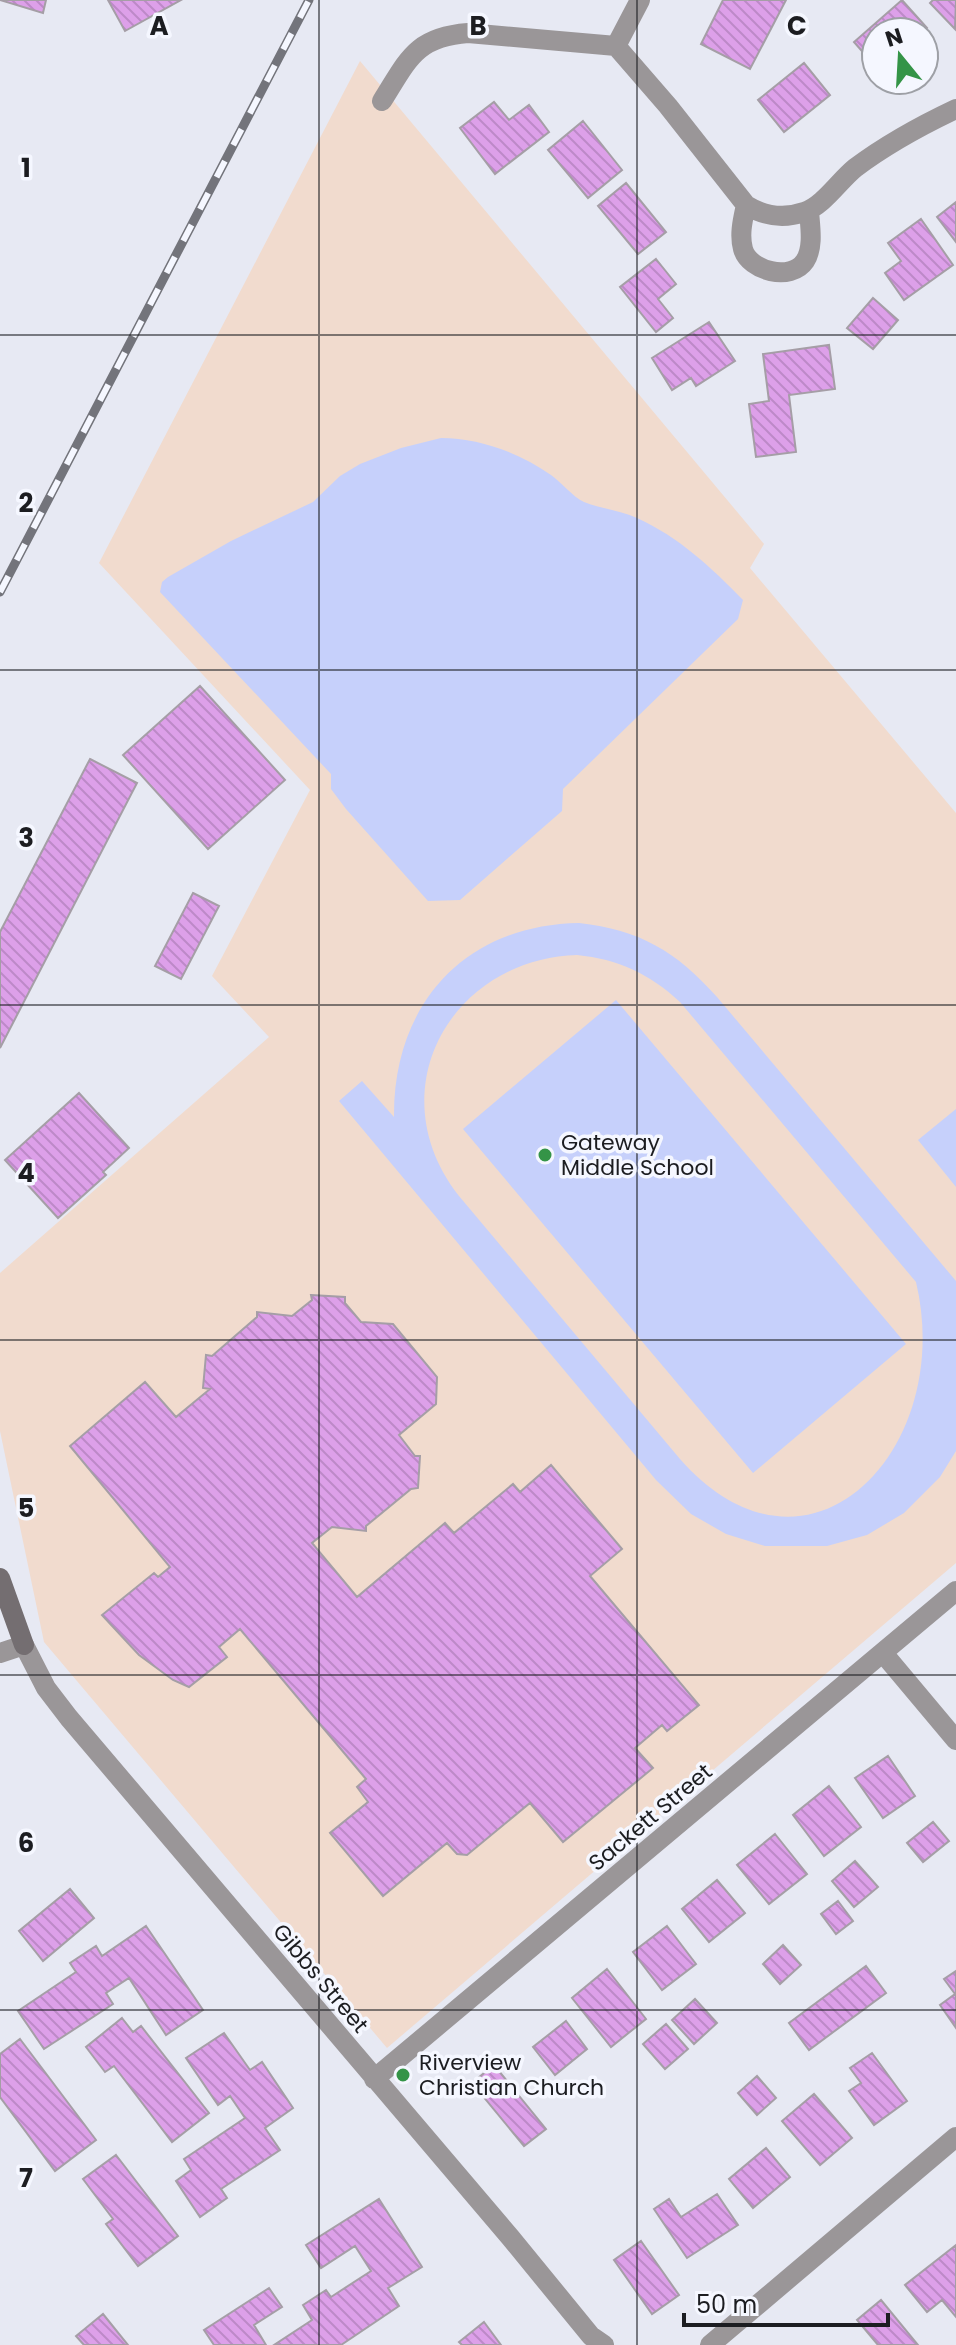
<svg xmlns="http://www.w3.org/2000/svg" width="956" height="2345" font-family="Poppins,sans-serif">
  <style>
    .education { fill: #f1dbce }
    .garden { fill: #c6d0fb; fill-rule: evenodd }
    .building { fill: url(#building-back-hatch); stroke: #a59ea6; stroke-width: 2 }
    .lines { fill: none; stroke-linecap: round; stroke-linejoin: round }
    .street { stroke: #9a9698; stroke-width: 20 }
    .secondary { stroke: #746e71; stroke-width: 20 }
    .rail-casing { stroke: #73747b; stroke-width: 9 }
    .rail { stroke: #f5f7ff; stroke-width: 6; stroke-dasharray: 18; stroke-linecap: butt }
    .grid { fill: none; stroke: #1c1d21; stroke-width: 2; stroke-opacity: 0.55 }
    .poi-dot { fill: #349447; stroke: #f5f7ff; stroke-width: 3 }
    .labels { text-anchor: middle; stroke-width: 7; stroke-linejoin: round; paint-order: stroke }
    .poi-label { font-size: 22px; fill: #1c1d21; stroke: #f5f7ff; text-anchor: start }
    .street-label { font-size: 22px; fill: #1c1d21; stroke: #f5f7ff }
    .grid-label { font-size: 26px; text-anchor: middle; font-weight: bold; fill: #1c1d21; stroke: #f5f7ff; stroke-width: 7; stroke-linejoin: round; paint-order: stroke }
  </style>
  <defs>
    <pattern id="building-back-hatch" width="6" height="6" patternUnits="userSpaceOnUse" patternTransform="scale(2)"><rect width="6" height="6" fill="#dda0e9"/><path d="M-1 5l2 2M0 0l6 6M5-1l2 2" fill="none" stroke="#bd89c8"/></pattern>
  </defs>
  <rect width="100%" height="100%" fill="#e7e9f3"/>
  <!-- education -->
  <path class="education" d="M360 61 764 544 750 568 956 813V1563L387 2048 44 1642 0 1431V1273L269 1037 212 976 310 790 99 563Z"/>
  <!-- garden -->
  <path class="garden" d="M441 438C479 438 520 453 551 475 561 482 573 497 584 502 601 509 620 510 637 518 679 537 712 568 743 600L738 619 563 789 562 811 460 900 428 901 346 809 331 789V774L160 592 162 582 168 577 231 541 313 502 340 476 360 464 401 448Z
    M579 923C640 930 676 951 717 997L956 1281V1451L940 1477 904 1513 867 1535 827 1546H765L726 1534 691 1514 656 1480 339 1101 362 1081 394 1117C393 1005 464 925 579 923ZM577 955C618 959 650 974 680 1002L916 1282C956 1450 808 1604 680 1459L459 1196C377 1092 450 959 577 955Z
    M616 1000 906 1344 753 1473 463 1129Z
    M956 1109V1187L918 1140Z"/>
  <!-- building -->
  <path class="building" d="M0 0H46L43 13Z
    M108 0H181L125 31Z
    M723 0H786L750 69 701 44Z
    M902 0 927 28 922 32H876V67L854 42Z
    M933 0H956L955 29 930 3Z
    M804 63 830 95 784 132 758 100Z
    M494 102 509 120 529 105 549 132 495 174 460 128Z
    M583 121 622 170 588 198 548 150Z
    M626 183 666 232 638 254 598 206Z
    M956 202V242L937 217Z
    M921 219 953 265 904 300 885 273 901 261 888 243Z
    M656 259 676 284 658 299 673 318 656 332 620 287Z
    M873 298 898 320 873 349 847 328Z
    M709 322 735 361 696 386 691 378 672 390 652 358Z
    M829 345 835 389 789 395 796 452 756 457 749 404 769 401 763 354Z
    M200 686 285 780 208 849 123 755Z
    M90 759 137 783 0 1048V932Z
    M193 893 219 906 181 979 155 966Z
    M79 1093 129 1148 103 1172 106 1175 58 1218 5 1160Z
    M311 1295 345 1297V1303L361 1322 393 1324 437 1377 436 1404 399 1435 415 1456H420L418 1488 411 1489 366 1526V1531L332 1527 312 1543 357 1597 445 1523 454 1533 513 1484 520 1492 551 1465 622 1549 590 1576 699 1705 667 1731 662 1725 635 1748 653 1768 563 1842 530 1803 467 1855 457 1854 447 1843 383 1896 330 1833 368 1802 357 1787 366 1779 240 1629 219 1647 227 1657 189 1687 173 1680 139 1655 102 1615 154 1573 158 1577 170 1567 70 1446 145 1382 176 1417 210 1389 203 1388 206 1355 212 1356 257 1317V1312L292 1316 312 1300Z
    M888 1756 915 1796 883 1818 855 1778Z
    M829 1786 861 1827 824 1856 793 1815Z
    M933 1822 949 1841 923 1862 907 1843Z
    M775 1834 807 1874 769 1904 737 1865Z
    M855 1861 878 1887 854 1907 832 1881Z
    M717 1880 745 1913 709 1942 682 1909Z
    M70 1889 94 1918 43 1961 19 1931Z
    M838 1901 853 1921 836 1934 821 1914Z
    M146 1926 203 2010 166 2035 129 1978 106 1993 113 2004 44 2049 18 2011 76 1972 70 1963 96 1946 102 1956Z
    M667 1926 696 1964 662 1990 633 1952Z
    M783 1945 801 1965 780 1984 763 1964Z
    M866 1966 886 1993 809 2050 789 2023Z
    M607 1969 646 2019 611 2047 572 1998Z
    M956 1971V2028L940 2005 955 1994 944 1979Z
    M695 1999 717 2023 694 2044 672 2020Z
    M122 2018 133 2032 141 2026 209 2113 172 2142 114 2066 105 2072 86 2047Z
    M566 2021 587 2049 555 2075 533 2047Z
    M666 2024 688 2049 665 2069 643 2044Z
    M224 2033 250 2070 262 2062 293 2108 265 2128 280 2150 221 2189 227 2198 200 2217 176 2181 191 2170 184 2159 245 2118 230 2096 218 2105 186 2058Z
    M20 2039 96 2140 55 2171 0 2097V2054Z
    M872 2053 907 2101 874 2125 849 2091 861 2083 850 2068Z
    M494 2065 546 2129 524 2146 472 2083Z
    M757 2076 776 2098 757 2115 738 2093Z
    M814 2094 852 2138 820 2165 782 2121Z
    M766 2148 790 2177 753 2208 729 2179Z
    M116 2155 178 2236 138 2266 106 2224 113 2219 83 2179Z
    M717 2194 738 2225 687 2258 654 2209 669 2199 681 2217Z
    M379 2199 422 2267 388 2288 399 2306 341 2345H274L312 2320 303 2305 326 2290 331 2297 371 2271 355 2246 321 2268 306 2245Z
    M641 2241 679 2295 652 2314 614 2260Z
    M956 2245V2317L942 2300 927 2312 905 2285Z
    M269 2288 282 2307 254 2325 266 2345H214L204 2330Z
    M881 2300 918 2345H878L857 2320Z
    M103 2314 128 2345H84L76 2336Z
    M484 2322 501 2345H462L459 2342Z"/>
  <g class="lines">
    <!-- street -->
    <path class="street" d="M616 46 640 0
      M382 101C408 60 415 37 468 33L616 46 668 106 746 205C764 216 784 219 804 212 823 206 839 181 855 168 887 144 920 126 956 109
      M746 205C743 219 739 234 743 249 749 271 791 282 805 261 814 247 810 226 809 211
      M0 1653 24 1645 46 1688 69 1718 510 2237 591 2336 604 2345
      M883 1653 956 1740
      M374 2079 956 1591
      M710 2345 956 2137"/>
    <!-- secondary -->
    <path class="secondary" d="M0 1578 24 1645"/>
    <defs>
      <path id="rail" d="M0 592 309 0"/>
    </defs>
    <!-- rail casing -->
    <use href="#rail" class="rail-casing"/>
    <!-- rail -->
    <use href="#rail" class="rail"/>
  </g>
  <!-- grid -->
  <path class="grid" d="M319 0V2345M637 0V2345M0 335H956M0 670H956M0 1005H956M0 1340H956M0 1675H956M0 2010H956"/>
  <!-- markers -->
  <g class="poi-dot">
    <circle cx="545" cy="1155" r="8"/>
    <circle cx="403" cy="2075" r="8"/>
  </g>
  <g class="labels">
    <!-- poi labels -->
    <g class="poi-label">
      <text x="561" y="1150">Gateway<tspan x="561" dy="25">Middle School</tspan></text>
      <text x="419" y="2070">Riverview<tspan x="419" dy="25">Christian Church</tspan></text>
    </g>
    <!-- street labels -->
    <g class="street-label">
      <text transform="translate(650 1817) rotate(-40)" y="8">Sackett Street</text>
      <text transform="translate(321 1978) rotate(50)" y="8">Gibbs Street</text>
    </g>
  </g>
  <g class="grid-label">
    <text x="159" y="35">A</text>
    <text x="478" y="35">B</text>
    <text x="797" y="35">C</text>
    <text x="26" y="177">1</text>
    <text x="26" y="512">2</text>
    <text x="26" y="847">3</text>
    <text x="26" y="1182">4</text>
    <text x="26" y="1517">5</text>
    <text x="26" y="1852">6</text>
    <text x="26" y="2187">7</text>
  </g>
  <!-- north arrow -->
  <g transform="translate(900 56) rotate(342)"><circle r="38" fill="#f5f7ff" stroke="#9ea0a6" stroke-width="2"/>
  <path d="M0-6L14 30L0 20L-14 30Z" fill="#349447"/>
  <text y="-12" font-size="22" font-weight="bold" text-anchor="middle" fill="#1c1d21">N</text>
  </g>
  <!-- scale -->
  <path d="M684 2313v12h204v-12" fill="none" stroke="#1c1d21" stroke-width="4"/>
  <text x="696" y="2313" font-size="24" fill="#1c1d21" stroke="#f5f7ff" stroke-width="6" paint-order="stroke">50 m</text>
</svg>
